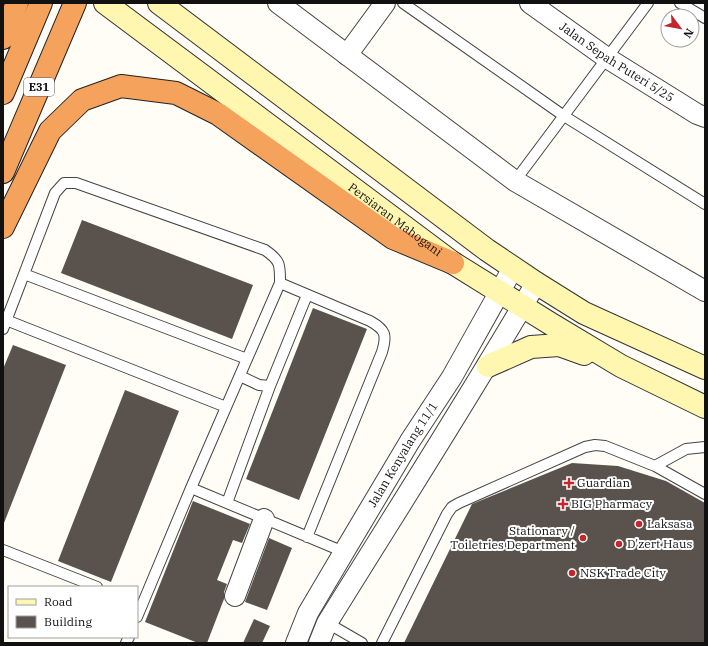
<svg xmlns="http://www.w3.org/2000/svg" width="708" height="646" font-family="'IBM Plex Serif',serif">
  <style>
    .building { fill: #5a524d }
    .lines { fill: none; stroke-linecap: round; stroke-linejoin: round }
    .service-casing { stroke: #444; stroke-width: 12 }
    .minor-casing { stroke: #444; stroke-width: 22 }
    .secondary-casing { stroke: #333; stroke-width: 24 }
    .motorway-casing { stroke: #222; stroke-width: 24 }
    .service { stroke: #fff; stroke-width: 10 }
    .minor { stroke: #fff; stroke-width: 20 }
    .secondary { stroke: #fff6b0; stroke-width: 22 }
    .motorway { stroke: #f5a25d; stroke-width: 22 }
    .poi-dot { fill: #c4262e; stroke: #fff; stroke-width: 1.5 }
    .labels { text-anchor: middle; stroke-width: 4; stroke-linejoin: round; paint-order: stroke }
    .shield { fill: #fff; stroke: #585858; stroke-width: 1 }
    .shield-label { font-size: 11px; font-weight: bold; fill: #111 }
    .street-label { font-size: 12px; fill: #111; stroke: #fff }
    .poi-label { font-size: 12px; fill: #111; stroke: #fff; text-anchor: start }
  </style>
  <rect width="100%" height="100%" fill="#fffdf5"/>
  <!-- building -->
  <path class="building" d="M82 220 253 285 232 339 61 273Z
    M313 308 367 329 299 500 246 479Z
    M13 345 66 365 4 523 3 369Z
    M125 390 179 411 111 582 58 561Z
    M572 463 618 466 666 481 705 503V643H404L472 504Z
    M193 501 250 524 242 543 233 540 217 580 227 584 224 592V599L207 643H198L145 622Z
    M269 538 292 548 267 610 245 602Z
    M254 619 270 626 262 643H243Z"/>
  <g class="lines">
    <defs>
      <path id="service" d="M403 3 564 116 705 204
        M680 3 705 18
        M515 181 648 3
        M24 274 247 359
        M280 283 370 321C386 330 387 335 382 352L307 537
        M6 320 226 407
        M3 329 55 193 64 183H76L265 250C281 261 280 265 280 283L191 488 137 617
        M240 376 259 385 270 386
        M655 466 705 494
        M191 488 344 552
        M227 503 270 386 307 295
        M3 550 97 587
        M324 621 362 643
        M126 643 129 637
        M382 643 447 514 452 507 459 503 585 447 595 445 605 446 655 466 686 449 705 447"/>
      <g id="minor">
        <path d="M278 3 515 181 705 291"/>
        <path id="s1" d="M530 3 607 58 697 114 705 117"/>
        <path d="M347 55 385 3"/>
        <path d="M235 596 264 519"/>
        <path id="s2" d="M296 643 308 613 344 552 410 441 452 377 513 268"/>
        <path d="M319 643 327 623C397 510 469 398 536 283"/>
      </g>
      <g id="secondary">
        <path id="s3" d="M105 3 453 263 551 324 621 366 705 407"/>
        <path d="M159 3 487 250 536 283 584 313 705 368"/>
        <path d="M488 366 531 347 559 345 584 354"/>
      </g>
      <path id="motorway" d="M3 38 17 3
        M3 93 41 3
        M3 172 75 3
        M3 227 50 131 82 100 121 86 176 93 218 114 393 238 453 263"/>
    </defs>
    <!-- service casing -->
    <use href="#service" class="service-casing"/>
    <!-- minor casing -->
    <use href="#minor" class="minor-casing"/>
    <!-- secondary casing -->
    <use href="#secondary" class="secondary-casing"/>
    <!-- motorway casing -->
    <use href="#motorway" class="motorway-casing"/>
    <!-- service -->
    <use href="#service" class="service"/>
    <!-- minor -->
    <use href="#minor" class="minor"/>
    <!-- secondary -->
    <use href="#secondary" class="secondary"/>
    <!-- motorway -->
    <use href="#motorway" class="motorway"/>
  </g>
  <!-- markers -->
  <g class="poi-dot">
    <path d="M567 477h4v4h4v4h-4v4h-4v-4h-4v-4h4z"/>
    <path d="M561 498h4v4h4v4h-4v4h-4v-4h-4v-4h4z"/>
    <circle cx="639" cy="524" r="4"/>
    <circle cx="583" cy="538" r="4"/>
    <circle cx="619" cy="544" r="4"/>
    <circle cx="572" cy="573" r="4"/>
  </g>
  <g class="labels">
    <!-- shield labels -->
    <rect class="shield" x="24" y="78" width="30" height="18" rx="3"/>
    <g class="shield-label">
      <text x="39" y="91">E31</text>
    </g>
    <!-- street labels -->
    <g class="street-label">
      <text dy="4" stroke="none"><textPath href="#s1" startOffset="105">Jalan Sepah Puteri 5/25</textPath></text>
      <text dy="4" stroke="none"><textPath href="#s3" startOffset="362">Persiaran Mahogani</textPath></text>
      <text dy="4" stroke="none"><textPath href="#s2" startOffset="217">Jalan Kenyalang 11/1</textPath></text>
    </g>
    <!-- poi labels -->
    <g class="poi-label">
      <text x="577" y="487">Guardian</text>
      <text x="571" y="508">BIG Pharmacy</text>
      <text x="647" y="528">Laksasa</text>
      <text x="575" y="535" text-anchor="end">Stationary /<tspan x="575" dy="14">Toiletries Department</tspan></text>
      <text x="627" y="548">D'zert Haus</text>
      <text x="580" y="577">NSK Trade City</text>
    </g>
  </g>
  <!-- border -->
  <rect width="708" height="646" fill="none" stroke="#111111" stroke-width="8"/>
  <!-- legend -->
  <rect x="8" y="586" width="130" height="52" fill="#ffffff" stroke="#a0a0a0"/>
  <rect x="16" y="599" width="20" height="6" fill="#fff6b0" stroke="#a0a0a0"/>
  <text x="44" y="606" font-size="12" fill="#111111">Road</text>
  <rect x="16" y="616" width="20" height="12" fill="#5a524d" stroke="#a0a0a0"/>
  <text x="44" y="626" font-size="12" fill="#111111">Building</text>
  <!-- north arrow -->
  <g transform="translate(680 28) rotate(122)"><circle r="19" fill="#ffffff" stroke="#a0a0a0"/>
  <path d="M0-3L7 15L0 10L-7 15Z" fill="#c4262e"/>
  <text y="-6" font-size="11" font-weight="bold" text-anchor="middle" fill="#111111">N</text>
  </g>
</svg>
